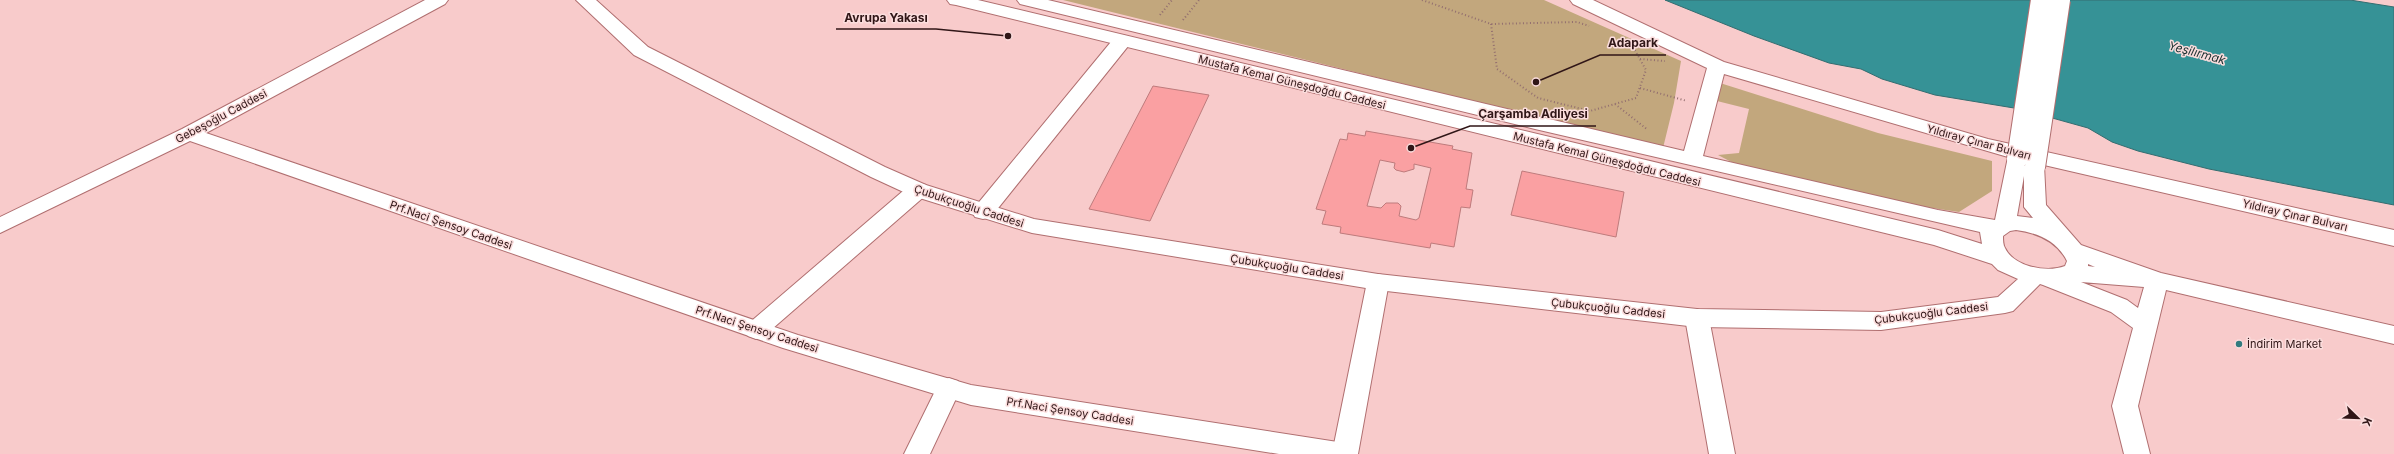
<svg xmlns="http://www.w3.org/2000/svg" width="2394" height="454" font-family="Inter,sans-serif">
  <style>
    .green { fill: #c2a77d }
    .water { fill: #369296; stroke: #346d70 }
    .building { fill: #faa0a2; stroke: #be7b7c; fill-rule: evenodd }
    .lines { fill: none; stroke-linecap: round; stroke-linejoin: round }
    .street-casing { stroke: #b06f70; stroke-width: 2 }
    .secondary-casing { stroke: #b06f70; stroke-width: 2 }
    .path { stroke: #926e6f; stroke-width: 2; stroke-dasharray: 1 2.5; stroke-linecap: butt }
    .street { fill: #fff; fill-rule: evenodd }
    .secondary { fill: #fff; fill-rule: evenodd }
    .secondary-bridge-casing { stroke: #b06f70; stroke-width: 22; stroke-linecap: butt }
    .secondary-bridge { stroke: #fff; stroke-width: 20 }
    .poi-dot { fill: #327b7e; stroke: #fbdddd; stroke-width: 1.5 }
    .labels { text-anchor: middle; stroke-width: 3; stroke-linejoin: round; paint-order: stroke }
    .street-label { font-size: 11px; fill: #301617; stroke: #fbdddd }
    .poi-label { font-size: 11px; fill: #301617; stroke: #fbdddd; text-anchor: start }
    .water-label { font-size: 12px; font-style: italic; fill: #1b3031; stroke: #fbdddd }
    .leader { fill: none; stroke: #301617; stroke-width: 1.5 }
    .callout-dot { fill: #301617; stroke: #fbdddd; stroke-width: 1.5 }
    .callout-label { font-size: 12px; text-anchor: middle; font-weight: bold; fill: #301617; stroke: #fbdddd; stroke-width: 3; stroke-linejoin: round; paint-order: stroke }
  </style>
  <rect width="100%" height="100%" fill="#f8cbcb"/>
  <!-- green -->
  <path class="green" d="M1063 0H1544L1681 61 1674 103 1663 148Z
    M1720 83 1878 133 1992 161V191L1959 212 1905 204 1739 166 1718 155 1739 153 1749 109 1717 101Z"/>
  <!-- water -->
  <path class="water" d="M1665 0H2350L2394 7V205L2209 169 2138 151 2112 142 2088 128 2020 109 1935 95 1882 79 1861 69 1829 63 1754 36Z"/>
  <!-- building -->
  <path class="building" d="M1153 86 1209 95 1150 221 1089 209Z
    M1366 131 1453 146 1452 149 1472 153 1466 189 1473 190 1470 208 1461 207 1454 247 1431 243 1430 248 1340 233 1341 227 1322 224 1326 211 1316 209 1340 139 1347 140 1348 133 1365 136ZM1380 160 1395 163 1394 168 1396 170 1404 172 1414 169V164L1431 168 1419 218 1416 220 1399 216 1401 206 1398 203H1386L1381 208 1367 206Z
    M1522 171 1624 192 1616 237 1511 215Z"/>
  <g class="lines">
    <defs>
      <path id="street" d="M1122 35 1129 37 1131 41 1129 45 991 217 983 219 975 217 972 212 975 207 1115 37Z
        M918 183 926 185 929 190 926 195 764 336 756 339 748 336 744 330 748 324 910 185Z
        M1378 274 1386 276 1389 282 1358 454H1332L1367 282 1370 276Z
        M1697 309 1705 312 1709 318 1735 454H1709L1685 318 1689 312Z
        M949 378 958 381 961 388 930 454H904L940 381Z"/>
      <path id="secondary" d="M425 0H448L445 4 206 133 798 335 971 385 1344 443 1353 447 1357 454H1279L971 405 783 348 190 141 0 233V217L182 129Z
        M576 0H596L648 47 885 167 926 185 1034 219 1378 274 1697 309 1881 312 1998 297 2018 279 1998 270 1992 264 1934 245 956 5 950 4 947 0H978L1938 230 1982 244 1980 232 1535 129 1020 4 1017 0H1048L1684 151 1707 68 1573 4 1570 0H1593L1724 62 1988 139 2394 230V246L2044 165 2046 205 2081 245 2161 273 2394 326V344L2166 290 2138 406 2150 454H2124L2112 406 2133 328 2111 312 2043 285 2040 284 2013 311 2005 313 1881 330 1697 327 1378 290 1032 233 910 195 871 177 634 55ZM1724 74 2008 157 1995 220 1938 210 1703 156ZM2024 176V207L2033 218 2017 216ZM2016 230C2038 233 2057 241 2067 261L2065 266C2047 273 2014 267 2005 248 2003 245 2003 240 2003 236L2010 231ZM2088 264 2095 267 2088 266ZM2081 282 2144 287 2138 308 2127 300Z"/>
    </defs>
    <!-- street casing -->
    <use href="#street" class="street-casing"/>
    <!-- secondary casing -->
    <use href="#secondary" class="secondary-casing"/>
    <!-- path -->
    <path class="path" d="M1422 0 1491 24 1577 22 1589 26
      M1160 15 1172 0
      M1183 20 1199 0
      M1491 24 1497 69 1538 98 1590 111 1636 98 1646 70 1632 45
      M1640 59 1665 61
      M1640 88 1687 101
      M1615 104 1648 130"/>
    <!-- street -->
    <use href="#street" class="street"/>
    <!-- secondary -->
    <use href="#secondary" class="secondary"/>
    <defs>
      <path id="secondary-bridge" d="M2017 159 2041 0
        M2035 167 2060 0"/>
    </defs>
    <!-- secondary-bridge casing -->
    <use href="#secondary-bridge" class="secondary-bridge-casing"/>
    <!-- secondary-bridge -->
    <use href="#secondary-bridge" class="secondary-bridge"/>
  </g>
  <!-- markers -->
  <circle class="poi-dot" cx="2239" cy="344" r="4"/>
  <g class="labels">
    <!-- street labels -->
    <g class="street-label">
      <text transform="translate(1292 82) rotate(14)" y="4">Mustafa Kemal Güneşdoğdu Caddesi</text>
      <text transform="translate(221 116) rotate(-28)" y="4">Gebeşoğlu Caddesi</text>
      <text transform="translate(1979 142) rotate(15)" y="4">Yıldıray Çınar Bulvarı</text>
      <text transform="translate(1607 159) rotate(14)" y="4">Mustafa Kemal Güneşdoğdu Caddesi</text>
      <text transform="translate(969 206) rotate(18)" y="4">Çubukçuoğlu Caddesi</text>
      <text transform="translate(2295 215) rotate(13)" y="4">Yıldıray Çınar Bulvarı</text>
      <text transform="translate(451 225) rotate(19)" y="4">Prf.Naci Şensoy Caddesi</text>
      <text transform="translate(1287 267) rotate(9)" y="4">Çubukçuoğlu Caddesi</text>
      <text transform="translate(1608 308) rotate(6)" y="4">Çubukçuoğlu Caddesi</text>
      <text transform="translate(1931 313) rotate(-7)" y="4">Çubukçuoğlu Caddesi</text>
      <text transform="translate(757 329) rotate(18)" y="4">Prf.Naci Şensoy Caddesi</text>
      <text transform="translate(1070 411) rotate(9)" y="4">Prf.Naci Şensoy Caddesi</text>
    </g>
    <!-- poi labels -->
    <g class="poi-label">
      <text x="2247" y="348">İndirim Market</text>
    </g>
    <!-- water labels -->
    <g class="water-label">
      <text transform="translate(2197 53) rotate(15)" y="4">Yeşilırmak</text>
    </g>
  </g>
  <!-- callouts -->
  <path class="leader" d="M1008 36L936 29H836M1536 82L1600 55H1666M1411 148L1470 126H1596"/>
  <g class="callout-dot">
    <circle cx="1008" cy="36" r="4"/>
    <circle cx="1536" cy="82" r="4"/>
    <circle cx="1411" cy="148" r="4"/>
  </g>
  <g class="callout-label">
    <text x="886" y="22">Avrupa Yakası</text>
    <text x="1633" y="47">Adapark</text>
    <text x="1533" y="118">Çarşamba Adliyesi</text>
  </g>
  <!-- north arrow -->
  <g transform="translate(2358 418) rotate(113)" stroke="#fbdddd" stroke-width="3" paint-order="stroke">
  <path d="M0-3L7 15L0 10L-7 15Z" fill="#301617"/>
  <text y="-6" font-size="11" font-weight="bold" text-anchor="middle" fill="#301617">K</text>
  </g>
</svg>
